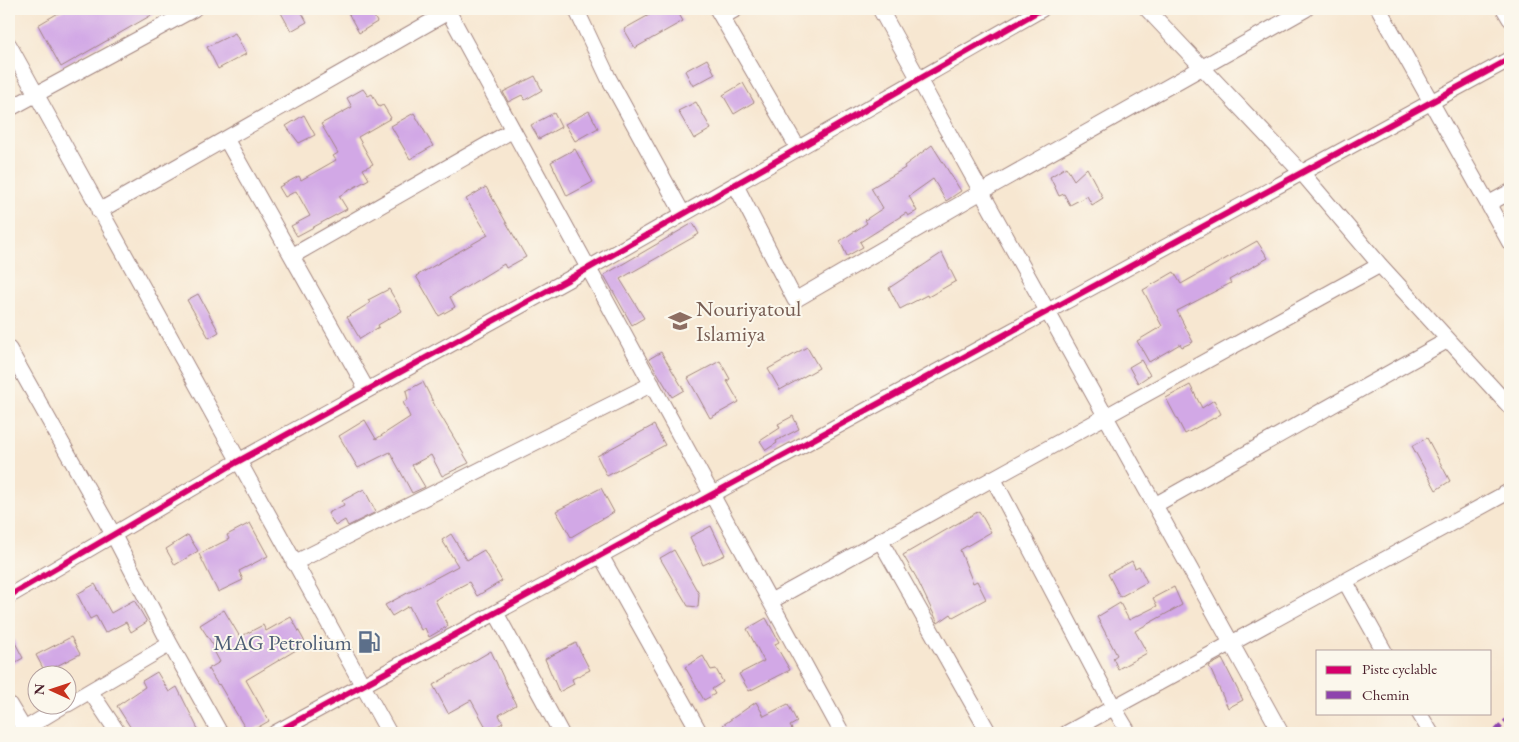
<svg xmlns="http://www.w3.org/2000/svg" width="1519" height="742" font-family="'EB Garamond',serif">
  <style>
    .building { fill: #d2a8e6 }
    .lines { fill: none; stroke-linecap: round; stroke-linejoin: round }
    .minor-casing { stroke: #a0837e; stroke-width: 17 }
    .minor { stroke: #fff; stroke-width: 15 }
    .quiet { stroke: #8e44ad; stroke-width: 5; stroke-dasharray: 10 5; stroke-linecap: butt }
    .cycleway-casing { stroke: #fbf7ec; stroke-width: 9 }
    .cycleway { stroke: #d6006c; stroke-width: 6 }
    .labels { text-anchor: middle; stroke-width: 4; stroke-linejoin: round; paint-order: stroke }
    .education-label { font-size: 22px; fill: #785e54; stroke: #fbf7ec; text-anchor: start }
    .service-label { font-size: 22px; fill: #4e5e75; stroke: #fbf7ec; text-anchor: end }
  </style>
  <rect width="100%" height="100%" fill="#fbf7ec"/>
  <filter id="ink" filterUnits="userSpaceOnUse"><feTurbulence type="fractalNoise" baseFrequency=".02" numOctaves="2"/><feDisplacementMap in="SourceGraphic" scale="10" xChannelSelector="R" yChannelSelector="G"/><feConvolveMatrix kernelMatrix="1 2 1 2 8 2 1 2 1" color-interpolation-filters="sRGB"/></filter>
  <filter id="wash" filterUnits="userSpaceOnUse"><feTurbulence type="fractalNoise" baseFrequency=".0096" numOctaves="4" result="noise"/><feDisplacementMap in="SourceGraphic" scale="20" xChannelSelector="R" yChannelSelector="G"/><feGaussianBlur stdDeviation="1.12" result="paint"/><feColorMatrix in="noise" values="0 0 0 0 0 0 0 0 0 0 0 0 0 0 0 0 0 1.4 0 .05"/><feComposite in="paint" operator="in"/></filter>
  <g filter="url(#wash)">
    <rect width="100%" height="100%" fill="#f7e7d1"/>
    <g id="blocks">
      <!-- building -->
      <path class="building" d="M65 9H162L61 67 38 25Z
        M279 9H300L307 22 291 31Z
        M346 9H370L377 22 359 33Z
        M660 9H676L683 21 635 48 624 29Z
        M235 33 246 54 218 69 207 47Z
        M707 59 715 74 693 86 685 71Z
        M535 76 542 90 525 100 522 95 508 102 503 92Z
        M743 83 754 102 734 114 723 95Z
        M363 89 368 96 372 94 379 107 383 105 391 118 358 137 373 164 363 169 369 179 339 196 347 209 297 236 291 226 310 216 296 191 285 197 279 187 299 176 301 180 336 160 333 156 338 153 321 124 352 107 347 98Z
        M696 102 711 129 694 139 678 111Z
        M589 111 598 128 575 141 565 124Z
        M414 113 433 146 410 159 391 126Z
        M554 113 561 127 539 139 531 125Z
        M304 115 315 135 299 143 286 126Z
        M932 145 961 191 946 201 933 179 909 196 917 211 908 216 906 213 860 242 863 247 847 256 840 241 867 223 865 220 883 208 871 188 905 168 904 166Z
        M575 149 593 182 567 196 551 162Z
        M1066 167 1074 180 1087 168 1103 198 1092 205 1087 196 1070 205 1064 194 1059 196 1050 177Z
        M486 187 526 257 506 268 504 264 450 297 455 307 439 316 416 276 488 235 466 199Z
        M693 223 699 234 620 279 644 318 632 325 604 275Z
        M1257 241 1268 258 1229 280 1231 283 1177 311 1193 342 1182 347 1180 344 1149 362 1137 341 1162 326 1143 290 1174 272 1181 284Z
        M942 253 956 281 928 297 927 295 900 309 889 288Z
        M389 289 402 311 378 325 379 327 360 339 347 317 370 303 368 300Z
        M198 294 219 332 209 338 187 300Z
        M807 347 819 368 780 390 768 369Z
        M661 352 684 390 672 397 649 359Z
        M1141 360 1150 375 1138 383 1129 367Z
        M720 361 730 379 727 381 739 402 710 418 688 378Z
        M423 382 435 406 469 463 442 476 431 455 412 465 425 487 412 493 390 452 358 468 339 436 365 420 376 439 410 417 403 402 408 400 406 391Z
        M1190 385 1202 408 1214 400 1221 414 1185 434 1166 398Z
        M793 416 799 429 776 441 777 443 766 450 760 441 780 428 778 424Z
        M654 425 665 445 607 476 597 456Z
        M1427 438 1450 481 1436 490 1412 446Z
        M601 488 614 512 571 537 556 511Z
        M364 489 376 512 348 526 345 520 335 526 328 513 344 505 342 501Z
        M979 511 991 532 960 550 973 583 977 581 986 599 953 617 951 614 938 623 916 577 903 555Z
        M250 523 268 556 239 571 243 580 218 592 199 554 229 539 227 535Z
        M711 526 725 555 703 565 690 537Z
        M451 534 467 560 484 550 502 581 477 596 469 582 435 600 448 626 429 637 425 628 421 630 409 606 392 616 385 605 458 566 442 540Z
        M188 535 198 551 175 565 166 549Z
        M674 550 699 594 698 607 688 606 660 558Z
        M1132 561 1135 568 1139 566 1147 582 1120 597 1108 574Z
        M95 584 111 613 134 600 147 622 131 632 126 622 105 633 96 616 90 619 77 594Z
        M1174 587 1182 605 1135 631 1147 653 1118 669 1113 658 1117 655 1097 617 1120 603 1129 620 1157 606 1153 598Z
        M224 610 240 637 263 625 266 631 291 617 306 644 246 680 269 721 248 733 219 684 218 685 208 669 220 662 213 649 215 648 200 625Z
        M766 618 779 642 775 644 790 670 749 691 739 674 764 661 747 629Z
        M9 631 23 658 9 666Z
        M71 637 80 654 45 672 36 655Z
        M576 643 590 670 572 679 574 684 559 692 545 659Z
        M491 651 516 705 499 715 503 723 488 731 471 700 448 713 433 685Z
        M703 656 711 670 716 669 723 682 712 689 715 694 704 700 685 667Z
        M1222 659 1243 700 1228 708 1209 666Z
        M157 672 169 692 177 687 200 733H134L117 706 145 687 142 681Z
        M756 702 764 716 788 704 797 722 790 726 794 733H728L723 725Z"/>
    </g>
  </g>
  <g filter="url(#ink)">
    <use href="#blocks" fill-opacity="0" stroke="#a0837e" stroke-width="1"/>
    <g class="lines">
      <defs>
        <path id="minor" d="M447 9 842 733
          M576 9 608 77 683 214
          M717 9 798 148
          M880 9 1281 733
          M1147 9 1302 173 1380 265 1510 407
          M1379 9 1510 243
          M1504 9 1510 19
          M722 17 736 9
          M9 45 389 733
          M9 109 194 9
          M226 139 367 390
          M735 184 795 300 981 192 1306 9
          M1488 204 1510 192
          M99 211 448 12
          M292 256 513 130
          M9 349 113 534 170 644 220 733
          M993 478 1114 708 1129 733
          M1155 505 1448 340
          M880 540 989 733
          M601 556 700 733
          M294 563 652 384
          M1345 581 1384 651
          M9 596 237 462 589 268 1042 9
          M771 601 1380 265
          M496 613 561 733
          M90 691 118 733
          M9 704 24 729
          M68 704 170 644
          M1419 713 1431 733
          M18 733 66 704
          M275 733 1510 59
          M1067 733 1510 491"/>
      </defs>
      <!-- minor casing -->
      <use href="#minor" class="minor-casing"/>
      <!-- minor -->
      <use href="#minor" class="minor"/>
      <!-- quiet -->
      <path class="quiet" d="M1494 733 1510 717"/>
      <defs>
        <path id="cycleway" d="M9 596 237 462 589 268 1042 9
          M275 733 1510 59"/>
      </defs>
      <!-- cycleway casing -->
      <use href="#cycleway" class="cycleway-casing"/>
      <!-- cycleway -->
      <use href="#cycleway" class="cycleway"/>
    </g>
  </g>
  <!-- icons -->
  <defs>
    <symbol id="school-bare" viewBox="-9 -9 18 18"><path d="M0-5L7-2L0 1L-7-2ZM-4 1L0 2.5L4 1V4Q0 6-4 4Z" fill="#8d6e63" stroke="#fbf7ec" stroke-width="2.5" paint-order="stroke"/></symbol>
    <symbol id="fuel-bare" viewBox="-9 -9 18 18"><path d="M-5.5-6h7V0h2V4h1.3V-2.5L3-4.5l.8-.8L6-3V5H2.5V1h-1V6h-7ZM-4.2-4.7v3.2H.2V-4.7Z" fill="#5c6f8a" stroke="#fbf7ec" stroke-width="2.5" paint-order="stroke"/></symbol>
  </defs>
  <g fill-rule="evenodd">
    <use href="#school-bare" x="664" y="305" width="32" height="32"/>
    <use href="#fuel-bare" x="353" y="626" width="32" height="32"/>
  </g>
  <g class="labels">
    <!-- education labels -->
    <g class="education-label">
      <text x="696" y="316">Nouriyatoul<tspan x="696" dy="25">Islamiya</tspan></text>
    </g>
    <!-- service labels -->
    <g class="service-label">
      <text x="352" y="650">MAG Petrolium</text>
    </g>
  </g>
  <!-- margin -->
  <rect width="1519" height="742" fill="none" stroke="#fbf7ec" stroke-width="30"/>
  <!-- legend -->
  <rect x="1316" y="650" width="175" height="65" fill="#fbf7ec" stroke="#b4a19f"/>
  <rect x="1326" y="666" width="25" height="8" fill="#d6006c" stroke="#b4a19f"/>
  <text x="1362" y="674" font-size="15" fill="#4a1f2b">Piste cyclable</text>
  <rect x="1326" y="691" width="25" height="8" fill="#8e44ad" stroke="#b4a19f"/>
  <text x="1362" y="700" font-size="15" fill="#4a1f2b">Chemin</text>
  <!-- north arrow -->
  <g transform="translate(52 690) rotate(273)"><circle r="24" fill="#fbf7ec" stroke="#b4a19f"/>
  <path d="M0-4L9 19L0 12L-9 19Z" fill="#c8321e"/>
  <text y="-8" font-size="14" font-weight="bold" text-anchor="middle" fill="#4a1f2b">N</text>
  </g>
</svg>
